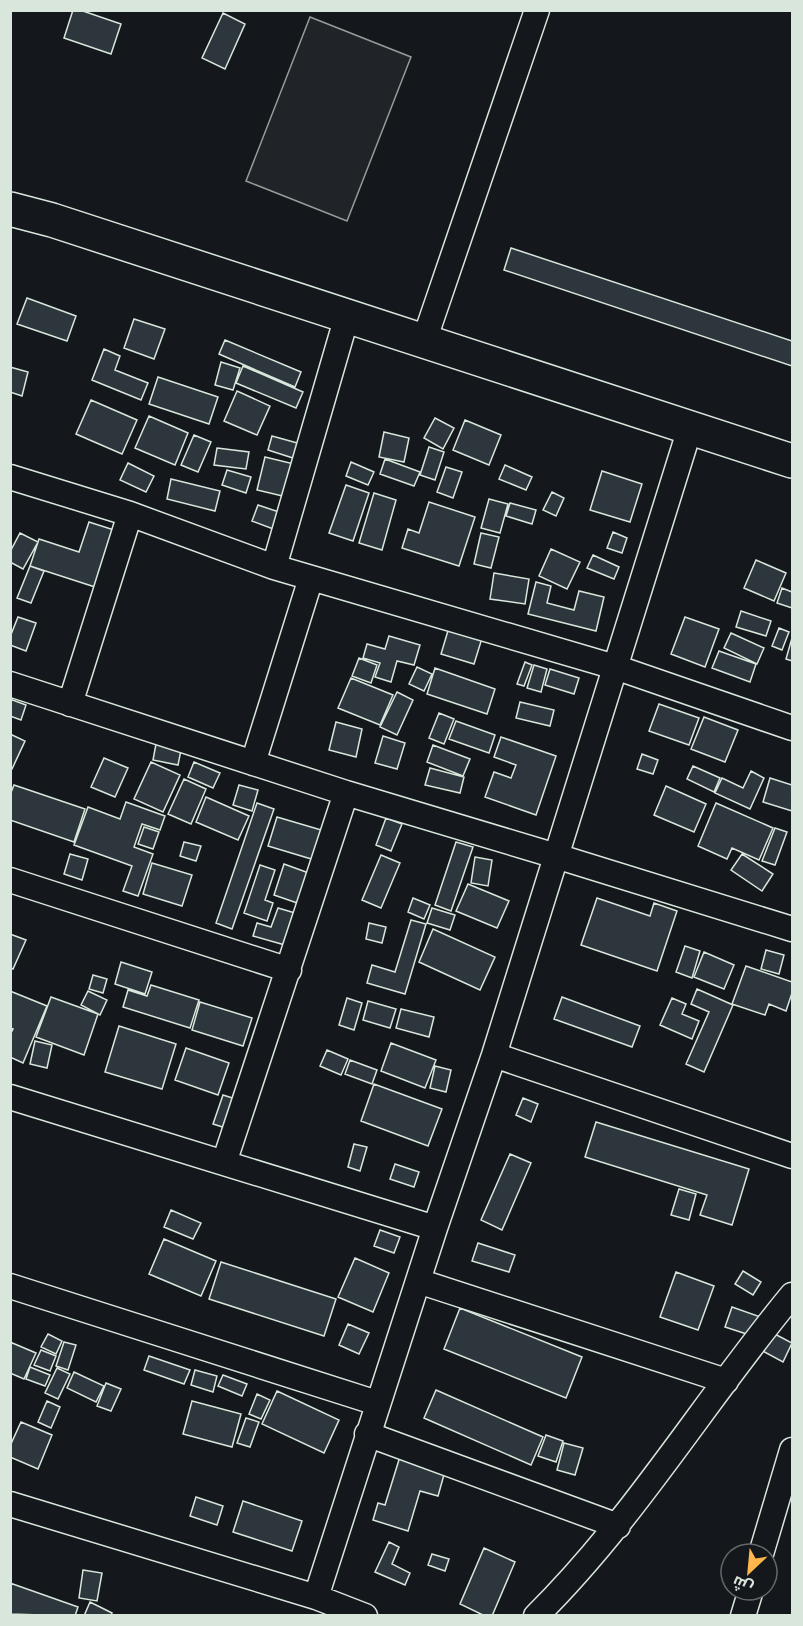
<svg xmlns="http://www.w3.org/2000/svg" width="803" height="1626" font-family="Poppins,Cairo,sans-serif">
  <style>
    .green { fill: #202428; stroke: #939e99; stroke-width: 1.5 }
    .building { fill: #2c363c; stroke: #d8e6dc; stroke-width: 1.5 }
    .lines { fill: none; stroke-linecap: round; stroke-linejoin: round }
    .street-casing { stroke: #d8e6dc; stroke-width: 27 }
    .secondary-casing { stroke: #d8e6dc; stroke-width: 36 }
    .street { stroke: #14181c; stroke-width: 24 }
    .secondary { stroke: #14181c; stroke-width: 33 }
  </style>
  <rect width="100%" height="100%" fill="#14181c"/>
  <!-- green -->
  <path class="green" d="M310 17 411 57 347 221 246 181Z"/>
  <!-- building -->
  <path class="building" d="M73 10H80L121 24 111 54 64 38Z
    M223 13 245 24 225 69 202 58Z
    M511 248 792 341V366L504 270Z
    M27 298 76 316 67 341 17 324Z
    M134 319 165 329 154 359 124 348Z
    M225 340 301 372 295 387 219 354Z
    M104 349 120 356 115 370 148 383 141 400 92 380Z
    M221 362 240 368 233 390 215 385Z
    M243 366 303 392 296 408 236 383Z
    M10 367 28 372 22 396 10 392Z
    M158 377 218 397 209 424 149 404Z
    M237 391 270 406 257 435 224 421Z
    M91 400 137 420 122 454 76 434Z
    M149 416 188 433 175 465 135 448Z
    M435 418 454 428 443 449 424 438Z
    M465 420 501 435 489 465 453 450Z
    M384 432 409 438 404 462 379 457Z
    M194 435 211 442 198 472 181 465Z
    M272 436 301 444 296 459 268 450Z
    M429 447 444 452 435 480 420 475Z
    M217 448 249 452 246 469 214 465Z
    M265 457 294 464 287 497 257 490Z
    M385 459 420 472 414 486 380 474Z
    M351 462 374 472 368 485 346 476Z
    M128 463 154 476 146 492 120 480Z
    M505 465 532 477 526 490 499 479Z
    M446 467 462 472 453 498 437 492Z
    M227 470 251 477 246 493 222 485Z
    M602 471 642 484 630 522 590 510Z
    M171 479 220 491 215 511 167 499Z
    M346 485 369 493 353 541 329 533Z
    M552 492 564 498 556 516 543 510Z
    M374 493 396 500 382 550 359 543Z
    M489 499 508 504 500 533 481 528Z
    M429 502 475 517 459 566 402 548 408 529 419 533Z
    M510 503 536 510 532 524 506 516Z
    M258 505 282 513 276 530 252 521Z
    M89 522 114 530 95 587 30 566 39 539 79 552Z
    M613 532 627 538 622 553 607 548Z
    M20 533 38 542 23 569 10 562V552Z
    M481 533 499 537 491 568 474 564Z
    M551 549 580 562 567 589 539 576Z
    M593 555 619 567 614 579 587 568Z
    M756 560 786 573 774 601 744 588Z
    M30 566 44 571 31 603 17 598Z
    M494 573 529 579 525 604 490 599Z
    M536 582 551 586 547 603 574 610 579 591 604 597 596 631 528 614Z
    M782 588 792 592V608L777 603Z
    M741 611 771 621 766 636 736 627Z
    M18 617 36 623 26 651 10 645V637Z
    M685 617 719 629 705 667 671 654Z
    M450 624 483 635 474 664 441 654Z
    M779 628 789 632 782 650 772 646Z
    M731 633 764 648 757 664 724 648Z
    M389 636 420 645 414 665 397 661 391 682 375 677 380 663 363 658 367 644 385 649Z
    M792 638V661L786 659Z
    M719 651 756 664 750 682 712 668Z
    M359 658 377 665 371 683 352 676Z
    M525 662 532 665 524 686 517 684Z
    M534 665 547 669 541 692 527 688Z
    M417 667 432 674 424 691 409 684Z
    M435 668 495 689 487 714 427 694Z
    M550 669 579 678 574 694 545 685Z
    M351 678 393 695 380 725 338 708Z
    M397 692 413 700 397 735 380 727Z
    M10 699 26 705 21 720 10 716Z
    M520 702 554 710 550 726 516 718Z
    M659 704 699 718 689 745 649 731Z
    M439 713 454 719 444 744 429 738Z
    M704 717 738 730 725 762 691 749Z
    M456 721 495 735 489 753 449 739Z
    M336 722 362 729 356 757 329 750Z
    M10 734 25 741 12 769H10Z
    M383 736 405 743 397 769 375 763Z
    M501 737 556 756 536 815 485 797 494 772 511 778 516 765 494 757Z
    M156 744 181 750 178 765 153 760Z
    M433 745 470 759 463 776 427 762Z
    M642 754 658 760 653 774 637 769Z
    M104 758 128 768 115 797 91 787Z
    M151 762 180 775 163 812 134 799Z
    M194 762 220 773 213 788 188 777Z
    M693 766 720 778 714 792 687 779Z
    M430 768 464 777 460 793 425 785Z
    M751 771 764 778 750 809 715 793 722 778 743 788Z
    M770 778 792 785V811L763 802Z
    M184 779 206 789 191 824 168 814Z
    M14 785 85 809 74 842 10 820V795Z
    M239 785 258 790 252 811 233 805Z
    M666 786 706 804 694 832 654 815Z
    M206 797 249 816 238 840 196 822Z
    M126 802 165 816 160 830 142 824 134 847 153 854 138 896 123 891 132 866 74 845 88 807 120 819Z
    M257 803 274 809 232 929 216 923Z
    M716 803 773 828 759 860 732 848 727 859 698 846Z
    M277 817 328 832 318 861 268 846Z
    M386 818 402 824 391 851 376 845Z
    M144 827 159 832 153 849 138 844Z
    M775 828 787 832 775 865 762 861Z
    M184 842 201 846 196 861 180 856Z
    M456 842 473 847 451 911 435 905Z
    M70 854 88 859 82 880 64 874Z
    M742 854 773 874 762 891 731 870Z
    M381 855 400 863 381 908 362 900Z
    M475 857 492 860 488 886 471 883Z
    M152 863 192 875 182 906 143 894Z
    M284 864 317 876 306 906 274 895Z
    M260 865 275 870 265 900 273 903 267 921 244 913Z
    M468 884 509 901 497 928 456 911Z
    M413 898 430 905 424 919 408 912Z
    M597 898 650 916 654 903 677 911 657 971 581 945Z
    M278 908 302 915 292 947 253 936 257 923 271 927Z
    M432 908 455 915 450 930 427 923Z
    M411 920 426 924 405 994 367 983 372 965 395 972Z
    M369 923 386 927 382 943 366 939Z
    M433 929 495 957 480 990 419 962Z
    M10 934 26 940 13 969 10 968Z
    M685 946 700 951 692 978 676 972Z
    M766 950 784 955 779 974 761 969Z
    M704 952 734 965 724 989 694 977Z
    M121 962 152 972 145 994 115 984Z
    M746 966 792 982V993L786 1011 769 1004 765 1015 732 1004Z
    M93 975 107 979 103 993 89 989Z
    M151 985 199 1000 190 1028 123 1007 128 990 147 996Z
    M697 989 733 1005 704 1072 686 1064 709 1012 691 1004Z
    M10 991 47 1006 23 1063 10 1057V1035L13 1029 10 1028Z
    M88 991 107 1000 100 1015 81 1005Z
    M51 997 98 1014 84 1055 36 1037Z
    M562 997 640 1026 632 1047 554 1019Z
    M347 998 362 1003 354 1030 339 1025Z
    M672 998 686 1004 682 1014 699 1021 692 1039 660 1025Z
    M368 1001 396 1009 390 1028 363 1020Z
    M200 1002 252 1018 243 1046 192 1030Z
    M401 1009 434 1017 429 1037 396 1028Z
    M119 1026 176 1044 162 1089 105 1072Z
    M35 1041 52 1045 47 1068 30 1064Z
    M391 1043 436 1060 425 1088 381 1071Z
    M186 1048 229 1063 218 1095 175 1080Z
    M327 1050 348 1059 341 1075 320 1066Z
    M350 1060 377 1070 372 1084 345 1074Z
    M435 1066 451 1070 446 1092 430 1088Z
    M374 1084 442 1109 428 1146 361 1121Z
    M223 1095 242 1101 232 1130 213 1124Z
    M523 1098 538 1104 531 1122 516 1115Z
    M596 1122 749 1169 732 1225 700 1215 707 1195 585 1157Z
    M354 1144 367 1147 360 1171 348 1167Z
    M510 1154 531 1163 502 1230 481 1220Z
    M395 1164 419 1172 414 1187 390 1179Z
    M679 1189 696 1194 689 1220 671 1215Z
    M171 1210 201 1223 193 1239 164 1227Z
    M380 1230 400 1237 394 1253 374 1246Z
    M164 1239 216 1261 201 1296 149 1274Z
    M478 1243 515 1255 509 1272 472 1261Z
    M355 1258 389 1273 373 1312 338 1297Z
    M221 1262 336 1299 324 1336 209 1299Z
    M743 1271 761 1282 753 1295 735 1284Z
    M676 1272 714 1286 698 1330 660 1317Z
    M732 1307 766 1319 759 1338 725 1327Z
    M460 1308 582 1357 566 1398 444 1349Z
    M348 1324 369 1333 359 1354 339 1345Z
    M771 1332 792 1343 783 1362 761 1350Z
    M48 1334 62 1341 56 1354 41 1347Z
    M10 1342 36 1353 24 1379 10 1373Z
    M64 1342 76 1345 68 1370 56 1366Z
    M41 1350 56 1356 50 1371 34 1365Z
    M149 1356 190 1370 184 1384 144 1370Z
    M30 1367 50 1375 45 1386 26 1379Z
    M57 1368 70 1374 58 1399 45 1393Z
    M195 1370 217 1376 213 1392 191 1385Z
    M74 1372 104 1386 96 1402 67 1388Z
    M223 1375 247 1384 242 1396 218 1386Z
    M106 1383 121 1389 111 1411 97 1406Z
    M436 1390 543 1437 531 1465 424 1418Z
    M277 1391 339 1420 324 1453 262 1424Z
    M257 1394 270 1400 261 1419 249 1414Z
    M47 1401 60 1407 51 1428 38 1422Z
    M192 1401 241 1414 232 1447 183 1434Z
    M246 1418 259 1422 250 1447 237 1443Z
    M21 1422 52 1435 38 1469 10 1457V1446Z
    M546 1435 563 1441 556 1462 538 1456Z
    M564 1443 583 1448 575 1475 557 1470Z
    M402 1450 447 1464 438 1496 420 1491 408 1531 373 1520 378 1503 385 1505Z
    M196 1497 223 1506 217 1525 190 1516Z
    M243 1501 302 1521 292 1551 233 1532Z
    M389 1542 399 1547 392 1564 410 1573 405 1585 375 1572Z
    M484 1548 515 1562 492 1616H485L460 1604Z
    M432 1554 449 1559 445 1571 428 1565Z
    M83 1570 102 1573 97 1601 79 1598Z
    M10 1583 78 1607 75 1616 10 1614Z
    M90 1602 112 1613 111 1616H84Z"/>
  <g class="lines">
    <defs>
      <path id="street" d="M424 341 537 10
        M10 477 130 514 274 567 615 667 792 728
        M274 567 347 316
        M10 684 346 793 556 856 792 929
        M70 704 130 514
        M253 763 311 578
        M10 880 289 970
        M494 1055 792 1156
        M10 1097 435 1228
        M224 1163 346 793
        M418 1281 726 1381
        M10 1286 377 1403
        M367 1434 618 1526
        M10 1504 316 1597 365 1616
        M761 1554 792 1450
        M316 1597 435 1228 494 1055 690 428
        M536 1616C634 1519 705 1400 792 1295
        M743 1616 751 1590"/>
      <path id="secondary" d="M10 209 52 220 792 461"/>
    </defs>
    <!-- street casing -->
    <use href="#street" class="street-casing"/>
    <!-- secondary casing -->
    <use href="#secondary" class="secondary-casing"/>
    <!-- street -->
    <use href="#street" class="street"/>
    <!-- secondary -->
    <use href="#secondary" class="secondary"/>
  </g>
  <!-- border -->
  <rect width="803" height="1626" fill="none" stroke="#d8e6dc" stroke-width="24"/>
  <!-- north arrow -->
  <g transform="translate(749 1572) rotate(206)"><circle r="28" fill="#14181c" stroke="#626a69" stroke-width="1.5"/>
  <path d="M0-4.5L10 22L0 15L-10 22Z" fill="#ffb74d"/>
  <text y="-9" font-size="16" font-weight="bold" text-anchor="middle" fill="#d8e6dc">ش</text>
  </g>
</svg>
